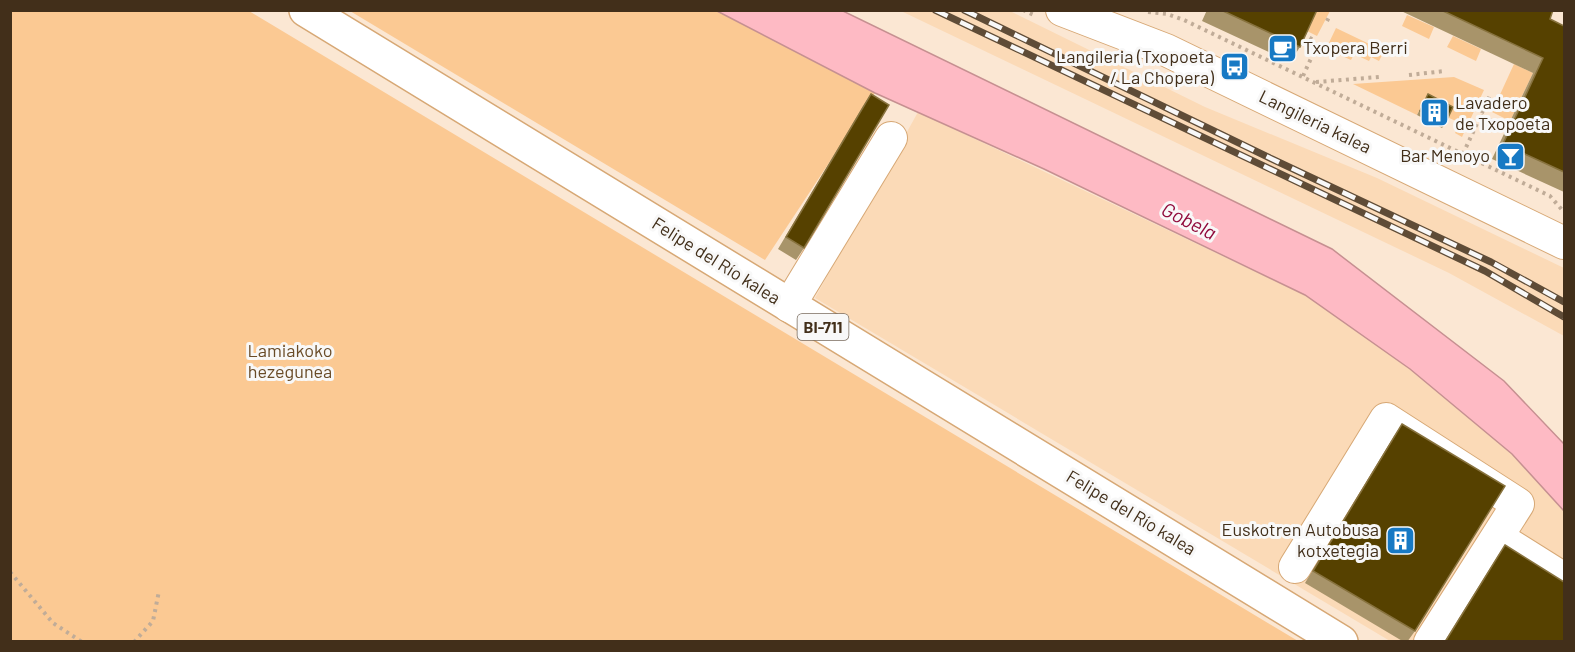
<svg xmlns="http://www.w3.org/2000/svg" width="1575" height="652" font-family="Barlow,sans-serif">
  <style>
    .built { fill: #fbdab7 }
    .green { fill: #fbc993 }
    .water { fill: #febac4; stroke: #c69091; stroke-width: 1.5 }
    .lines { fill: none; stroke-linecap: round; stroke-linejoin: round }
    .minor-casing { stroke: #d7a875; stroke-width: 34 }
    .major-casing { stroke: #d7a875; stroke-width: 36 }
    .path { stroke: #c0ac98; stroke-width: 4; stroke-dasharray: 3 4.5; stroke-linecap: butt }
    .minor { stroke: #fff; stroke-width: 32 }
    .major { stroke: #fff; stroke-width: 33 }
    .rail-casing { stroke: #5f4c37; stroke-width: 7 }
    .rail { stroke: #f8f8f8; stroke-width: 4.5; stroke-dasharray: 14; stroke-linecap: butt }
    .wall { fill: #a8946a }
    .building { fill: #564100; stroke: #88733f; stroke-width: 1.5 }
    .labels { text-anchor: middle; stroke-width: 6; stroke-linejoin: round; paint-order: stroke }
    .shield { fill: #f8f8f8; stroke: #796b5d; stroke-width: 1.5 }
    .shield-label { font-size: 16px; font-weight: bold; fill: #422f1a }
    .poi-label { font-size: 18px; fill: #422f1a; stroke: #f8f8f8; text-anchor: end }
    .street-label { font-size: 18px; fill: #422f1a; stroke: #f8f8f8 }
    .park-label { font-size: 18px; fill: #694b27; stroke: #f8f8f8 }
    .water-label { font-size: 20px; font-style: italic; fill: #910c3d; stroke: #f8f8f8 }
  </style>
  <rect width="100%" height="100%" fill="#fbe7d3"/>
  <!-- built -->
  <path class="built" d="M901 11H1010L1205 107 1377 178 1564 268V336L1449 273Z
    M918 112 1305 295 1410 369 1512 454 1564 511V641H1390L815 298Z"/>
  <!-- green -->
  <path class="green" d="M10 11H249L1298 641H11Z
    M350 11H717L875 93 765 260Z
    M1314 11H1330L1317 36 1305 30Z
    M1407 15 1434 27 1429 39 1402 26Z
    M1336 28 1384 51 1379 61 1371 57 1369 61 1354 54 1351 60 1326 49Z
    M1453 36 1481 49 1476 61 1447 47Z
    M1514 64 1533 73 1510 121 1492 112Z
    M1454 77 1484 90 1462 137 1455 133 1460 123 1447 117 1425 99 1417 115 1353 84Z"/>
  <!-- water -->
  <path class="water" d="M717 11H843L1332 249 1504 381 1564 444V511L1512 454 1410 369 1305 295 1044 169 875 93Z"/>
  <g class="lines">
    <defs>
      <path id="minor" d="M1062 10 1166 50 1564 243
        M789 306 891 138
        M1497 537 1564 579
        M1295 567 1386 419 1518 504 1430 642"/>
      <path id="major" d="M306 10 1341 642"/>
    </defs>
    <!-- minor casing -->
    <use href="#minor" class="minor-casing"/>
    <!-- major casing -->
    <use href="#major" class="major-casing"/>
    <!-- path -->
    <path class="path" d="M1023 10 1036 16
      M1148 12 1167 14 1184 20 1550 196 1563 211
      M1327 21 1330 15
      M1303 34 1315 41
      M1409 75 1445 71
      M1303 76 1313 54
      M1316 82 1379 77
      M1481 116 1507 128
      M1463 154 1491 93
      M10 572 53 623 82 642
      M134 642 153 621 159 591"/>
    <!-- minor -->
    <use href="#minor" class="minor"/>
    <!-- major -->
    <use href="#major" class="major"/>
    <defs>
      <path id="rail" d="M935 10 1485 271 1564 317
        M964 10 1272 159 1491 262 1564 302"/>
    </defs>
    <!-- rail casing -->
    <use href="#rail" class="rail-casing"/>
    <!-- rail -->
    <use href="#rail" class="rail"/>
  </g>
  <!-- wall -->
  <path class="wall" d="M1207 10H1317L1300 47 1290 62 1202 21Z
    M1399 10H1553L1550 19 1564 26V192L1492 159 1533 73Z
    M871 94 804 248 796 260 778 249 863 106Z
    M1428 94 1445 124 1442 128 1417 115Z
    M1402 424 1415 631 1407 642H1404L1305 583 1394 436Z
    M1505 545 1564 642H1444L1497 557Z"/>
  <!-- building -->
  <path class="building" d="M1221 10H1317L1300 47Z
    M1441 10H1553L1550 19 1564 26V172L1503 144 1543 58Z
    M871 94 889 105 804 248 786 237Z
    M1428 94 1453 107 1445 124 1420 111Z
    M1402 424 1505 486 1415 631 1313 571Z
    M1505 545 1564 582V642H1445Z"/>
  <!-- icons -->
  <defs>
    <symbol id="cafe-square" viewBox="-11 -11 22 22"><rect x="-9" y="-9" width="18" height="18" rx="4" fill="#1779c4" stroke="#f8f8f8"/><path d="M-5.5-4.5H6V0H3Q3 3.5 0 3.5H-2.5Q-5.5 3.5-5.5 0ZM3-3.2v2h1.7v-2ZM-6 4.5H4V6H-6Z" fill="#fff"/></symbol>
    <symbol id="bus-square" viewBox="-11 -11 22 22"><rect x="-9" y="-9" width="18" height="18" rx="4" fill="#1779c4" stroke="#f8f8f8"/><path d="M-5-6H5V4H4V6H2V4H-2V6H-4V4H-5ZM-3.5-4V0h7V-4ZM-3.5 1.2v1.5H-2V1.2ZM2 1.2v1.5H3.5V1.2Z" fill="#fff"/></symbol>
    <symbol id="building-square" viewBox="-11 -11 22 22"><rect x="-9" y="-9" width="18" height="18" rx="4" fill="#1779c4" stroke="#f8f8f8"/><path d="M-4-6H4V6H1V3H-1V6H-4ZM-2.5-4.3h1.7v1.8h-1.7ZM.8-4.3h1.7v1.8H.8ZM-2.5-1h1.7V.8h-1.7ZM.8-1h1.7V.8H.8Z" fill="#fff"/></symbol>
    <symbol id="bar-square" viewBox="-11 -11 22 22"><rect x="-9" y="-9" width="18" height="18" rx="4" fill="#1779c4" stroke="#f8f8f8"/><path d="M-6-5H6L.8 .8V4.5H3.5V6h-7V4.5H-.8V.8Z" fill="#fff"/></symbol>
  </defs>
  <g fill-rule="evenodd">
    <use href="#cafe-square" x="1266" y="32" width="33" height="33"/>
    <use href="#bus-square" x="1218" y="50" width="33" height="33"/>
    <use href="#building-square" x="1418" y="96" width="33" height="33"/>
    <use href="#bar-square" x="1494" y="140" width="33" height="33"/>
    <use href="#building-square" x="1384" y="524" width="33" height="33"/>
  </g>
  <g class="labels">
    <!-- shield labels -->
    <rect class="shield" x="797.5" y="314" width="51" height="26" rx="4.5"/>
    <g class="shield-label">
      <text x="823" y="333">BI-711</text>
    </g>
    <!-- poi labels -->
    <g class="poi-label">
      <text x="1303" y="54" text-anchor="start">Txopera Berri</text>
      <text x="1214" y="63">Langileria (Txopoeta<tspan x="1214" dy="21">/ La Chopera)</tspan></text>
      <text x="1455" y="109" text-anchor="start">Lavadero<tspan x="1455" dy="21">de Txopoeta</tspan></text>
      <text x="1490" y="162">Bar Menoyo</text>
      <text x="1379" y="536">Euskotren Autobusa<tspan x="1379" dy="21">kotxetegia</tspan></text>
    </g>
    <!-- street labels -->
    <g class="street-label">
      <text transform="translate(1315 122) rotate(26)" y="6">Langileria kalea</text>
      <text transform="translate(716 261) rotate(32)" y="6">Felipe del Río kalea</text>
      <text transform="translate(1131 513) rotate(31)" y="6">Felipe del Río kalea</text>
    </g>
    <!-- park labels -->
    <g class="park-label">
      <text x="290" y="357">Lamiakoko<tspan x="290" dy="21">hezegunea</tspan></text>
    </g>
    <!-- water labels -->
    <g class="water-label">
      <text transform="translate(1189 221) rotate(27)" y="7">Gobela</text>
    </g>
  </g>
  <!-- border -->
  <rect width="1575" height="652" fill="none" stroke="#422f1a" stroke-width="24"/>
</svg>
